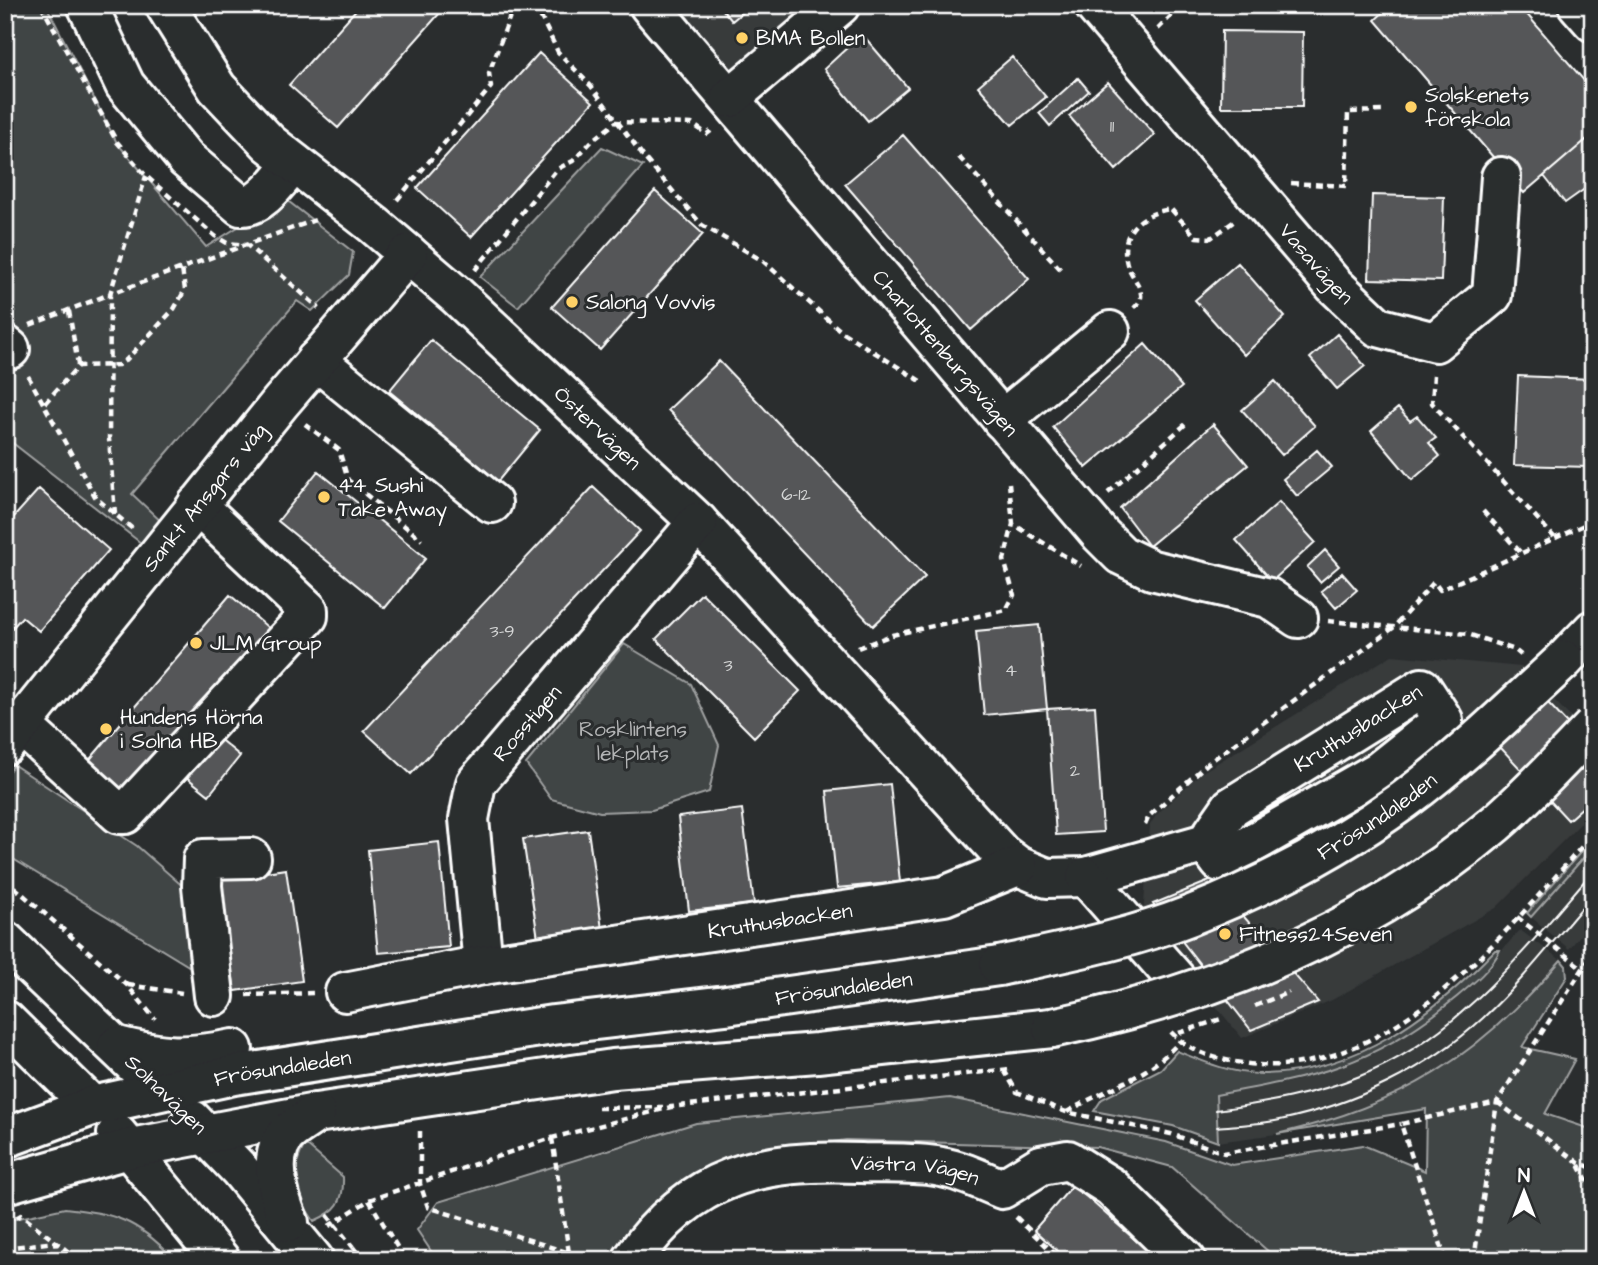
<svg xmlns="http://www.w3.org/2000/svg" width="1598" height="1265" font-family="'Architects Daughter',sans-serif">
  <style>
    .built { fill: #373a3b }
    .green { fill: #414445; stroke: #a0a2a2; stroke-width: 2 }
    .building { fill: #555758; stroke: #fff; stroke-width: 2 }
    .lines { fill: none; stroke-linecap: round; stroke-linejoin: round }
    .minor-casing { stroke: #fff; stroke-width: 44 }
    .major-casing { stroke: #fff; stroke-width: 44 }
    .path { stroke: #fff; stroke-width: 4.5; stroke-dasharray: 7 5; stroke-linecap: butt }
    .minor { stroke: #2a2d2e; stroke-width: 38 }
    .major { stroke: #2a2d2e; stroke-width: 38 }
    .tram { stroke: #fff; stroke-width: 2 }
    .major-bridge-casing { stroke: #fff; stroke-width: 44; stroke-linecap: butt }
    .path-bridge { stroke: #fff; stroke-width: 4.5; stroke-dasharray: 7 5; stroke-linecap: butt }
    .major-bridge { stroke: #2a2d2e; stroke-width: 38 }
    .poi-dot { fill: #ffd166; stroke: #2a2d2e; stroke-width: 2.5 }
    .labels { text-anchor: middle; stroke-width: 6; stroke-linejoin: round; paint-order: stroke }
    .number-label { font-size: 18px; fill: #d4d5d5 }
    .poi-label { font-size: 21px; fill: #fff; stroke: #2a2d2e; text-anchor: start }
    .street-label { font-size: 21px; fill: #fff; stroke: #2a2d2e }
    .park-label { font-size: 21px; fill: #b3b4b5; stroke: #2a2d2e }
  </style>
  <rect width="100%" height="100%" fill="#2a2d2e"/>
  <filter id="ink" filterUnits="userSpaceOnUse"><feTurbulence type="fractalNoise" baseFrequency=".0143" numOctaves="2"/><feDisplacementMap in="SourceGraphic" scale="14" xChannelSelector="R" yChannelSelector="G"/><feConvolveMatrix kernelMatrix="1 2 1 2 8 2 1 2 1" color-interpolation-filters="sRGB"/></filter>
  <g filter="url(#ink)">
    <!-- built -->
    <path class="built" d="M670 5H828L744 72 725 71Z
      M1392 655 1522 667 1593 740V811L1496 908 1332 1000 1242 1038 1143 917 1150 825 1156 815 1201 773Z
      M1593 847V920L1569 949 1531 917Z
      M1520 930 1561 960 1513 1013 1462 1056 1385 1102 1325 1123 1277 1134 1218 1142 1215 1095 1294 1081 1370 1055 1430 1018 1469 987Z"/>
    <!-- green -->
    <path class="green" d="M5 5H46L117 143 206 247 284 198 353 252 349 275 312 311 297 301 132 494 166 526 146 547 5 437V375L10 368 5 364Z
      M602 147 643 166 518 307 480 277Z
      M624 644 691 684 719 745 709 792 652 810 600 812 551 799 526 764Z
      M14 765 137 846 194 896 233 993 5 854V775Z
      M1593 838V847L1531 917 1527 913Z
      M1495 950H1500C1491 970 1470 986 1453 1000 1373 1066 1314 1077 1216 1095L1218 1142 1173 1126 1094 1111 1102 1099 1161 1069 1177 1051C1204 1062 1235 1075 1265 1074 1357 1072 1434 1014 1495 950Z
      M1561 960 1566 966 1567 977 1522 1047 1575 1059 1545 1114 1593 1130V1260H1278L1172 1167 1097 1147 846 1140 767 1152 615 1260H437L417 1230 438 1202 696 1123 950 1098 1166 1142 1232 1165 1363 1145 1425 1171 1426 1109 1277 1134C1402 1105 1477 1058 1561 960Z
      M305 1144 343 1177C344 1202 337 1211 314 1221 293 1190 286 1180 305 1144Z
      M65 1208C115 1214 136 1219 172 1257L161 1260H5V1221Z"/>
    <!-- building -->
    <path class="building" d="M360 5H447L338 128 289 85Z
      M719 5H751L732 21Z
      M1391 5H1519L1593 91V134L1524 193 1375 20Z
      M1222 31 1303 32 1302 107H1221Z
      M862 34 908 88 868 121 824 69Z
      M539 53 593 102 471 237 417 188Z
      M1012 57 1046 97 1012 125 978 86Z
      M1078 78 1089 91 1050 126 1039 113Z
      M1108 82 1155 135 1116 170 1069 116Z
      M1593 134V183L1565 203 1544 176Z
      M903 135 1029 279 971 330 845 184Z
      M655 191 703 234 600 350 552 307Z
      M1372 195 1444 197 1441 281 1369 279Z
      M1238 263 1285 317 1244 355 1195 300Z
      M1337 334 1365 366 1337 389 1310 358Z
      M431 340 540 430 498 481 389 391Z
      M1145 344 1182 387 1086 468 1053 427Z
      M719 361 925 577 873 626 668 410Z
      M1518 376 1592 379 1589 467 1514 465Z
      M1275 381 1315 426 1282 455 1242 410Z
      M1398 408 1410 421 1417 416 1436 438 1429 443 1440 456 1412 480 1371 431Z
      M1213 424 1248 465 1149 546 1120 508Z
      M1317 450 1332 467 1297 496 1283 479Z
      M318 471 426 558 385 608 278 521Z
      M593 487 640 531 411 774 364 731Z
      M39 489 109 550 39 631 22 617 5 636V527Z
      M1279 502 1315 542 1272 581 1236 540Z
      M1325 550 1339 566 1320 582 1307 567Z
      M1342 573 1357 590 1336 608 1321 591Z
      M702 593 800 691 754 737 656 639Z
      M230 595 272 631 128 800 86 764Z
      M1039 625 1047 709 984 715 976 631Z
      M1522 675 1593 751V798L1568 820 1474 719Z
      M1095 706 1103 832 1056 835 1047 709Z
      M211 732 240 756 209 795 180 772Z
      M890 784 900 882 837 888 827 791Z
      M742 809 754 904 689 911 678 817Z
      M588 830 603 936 539 945 523 839Z
      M439 842 449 947 378 953 368 850Z
      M286 869 302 981 235 991 218 879Z
      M1212 880 1318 1002 1251 1030 1153 904Z
      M1073 1185 1158 1260H1068L1034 1230Z"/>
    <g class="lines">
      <defs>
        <g id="minor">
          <path d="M87 5 125 85 186 159 241 206C262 207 281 177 294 163"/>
          <path id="s1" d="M165 5 217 88 269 143 374 225 456 295 698 522 1002 854 1018 866 1047 878 1086 877 1206 843 1231 807 1422 688 1443 720 1379 771 1220 862 1206 843"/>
          <path id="s2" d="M649 5 1100 534 1121 555 1152 570 1269 598 1298 618"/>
          <path id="s3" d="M1094 5 1333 284 1378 327 1435 342 1492 295 1501 177"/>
          <path d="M1578 5 1593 22"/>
          <path d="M730 98 840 5"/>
          <path d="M5 345 10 349"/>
          <path d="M316 360 492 503"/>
          <path d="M1002 420 1110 331"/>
          <path d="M22 726 119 814H125L308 616V610L197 505"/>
          <path id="s4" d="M5 745 280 403 408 254"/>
          <path d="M1086 877 1183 987"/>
          <path d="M5 941 160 1089"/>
          <path id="s5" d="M483 965 469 819 476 783 698 522"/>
          <path id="s6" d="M345 992 483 965 944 896 1018 866"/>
          <path d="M214 996 202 886 203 859 251 858"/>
          <path d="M5 1020 92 1106"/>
          <path id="s7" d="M632 1260C692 1174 761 1159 861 1163 887 1164 915 1162 941 1167 961 1170 983 1181 1002 1189L1041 1165 1068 1160 1111 1187 1186 1260"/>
        </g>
        <g id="major">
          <path d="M1564 660 1593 630"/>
          <path d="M117 1046C165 1058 185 1058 233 1049"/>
          <path d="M192 1120 239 1169 314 1260"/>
          <path d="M117 1134 220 1260"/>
          <path id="s8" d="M5 1138 92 1106 234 1075 553 1025 726 1005 999 966"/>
          <path d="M5 1184 131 1148 316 1113 613 1069 817 1053 1052 1028"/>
          <path d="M289 1222C279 1199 267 1159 285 1136 293 1127 307 1120 316 1113"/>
        </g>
      </defs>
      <!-- minor casing -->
      <use href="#minor" class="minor-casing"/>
      <!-- major casing -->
      <use href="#major" class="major-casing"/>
      <!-- path -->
      <path class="path" d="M41 5 117 142 146 176 215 236 227 243 247 245 319 308
        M535 5 558 52 591 86 646 160 702 225 763 261 842 332 922 382
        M1158 29 1182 5
        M959 157 1063 272
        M1291 183 1346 186 1348 112 1385 111
        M397 200 491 87 489 73 514 5
        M475 270 557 169 573 161 591 142 616 122 692 124 707 134 711 131
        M1134 308C1138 304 1142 300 1141 294 1140 284 1130 274 1127 264 1118 231 1142 213 1171 209L1196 237 1211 238 1236 220
        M69 311 78 365
        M30 325 110 294 146 176
        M1434 375 1432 403 1554 537
        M28 376 96 498 135 531
        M45 403 78 366 118 365 126 360 174 309 185 290 182 269
        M305 424 339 450 348 480 422 540
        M1009 483 1013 524 1081 566
        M1108 493 1188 422
        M1483 511 1521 553
        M115 514 109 439 110 294 315 220
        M1328 621 1468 634 1515 650 1521 655
        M858 648 892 635 1006 610 1014 595 1004 560 1013 524
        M1145 825 1149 816 1207 764 1393 628 1434 582 1440 590 1593 521
        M5 879 127 985 155 1019
        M1517 917 1582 968
        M128 985 182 993
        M246 995 315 993
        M1171 1032C1190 1052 1215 1059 1242 1063 1387 1086 1507 930 1593 834
        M1004 1070 1017 1092 1066 1112 1171 1134 1224 1153 1401 1124
        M1497 1102 1579 1163 1593 1168
        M598 1108 663 1107
        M1067 1112C1110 1086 1145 1080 1180 1041
        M420 1131V1184L428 1207 569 1253 577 1260
        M552 1138 569 1253
        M1579 1165 1593 1192
        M369 1200 405 1260
        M1016 1217 1061 1260
        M5 1224 21 1215 79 1260
        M329 1226 369 1200 552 1138 671 1107 1010 1069
        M353 1247 363 1260
        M5 1248 55 1242 56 1252 39 1260
        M1446 1260 1401 1124 1497 1102
        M1474 1260 1497 1102 1593 953"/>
      <!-- minor -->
      <use href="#minor" class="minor"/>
      <!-- major -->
      <use href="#major" class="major"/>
      <!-- tram -->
      <path class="tram" d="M1216 1110C1266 1103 1313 1095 1360 1076 1459 1037 1526 948 1593 871
        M1217 1127C1238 1125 1260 1124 1280 1120 1353 1105 1428 1069 1483 1018 1523 981 1557 936 1593 895"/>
      <defs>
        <g id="major-bridge">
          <path id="s9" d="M999 966C1063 952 1128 940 1189 916 1265 886 1338 848 1404 800 1461 758 1512 708 1564 660"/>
          <path d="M1052 1028C1213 994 1368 932 1495 824 1530 794 1561 760 1593 727"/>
        </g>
      </defs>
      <!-- major-bridge casing -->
      <use href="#major-bridge" class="major-bridge-casing"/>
      <!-- path-bridge -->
      <path class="path-bridge" d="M1255 1006 1289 992
        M1179 1033 1224 1018
        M327 1215 353 1247"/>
      <!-- major-bridge -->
      <use href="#major-bridge" class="major-bridge"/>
    </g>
  </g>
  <!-- markers -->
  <g class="poi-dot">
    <circle cx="742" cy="38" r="7"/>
    <circle cx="1411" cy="107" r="7"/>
    <circle cx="572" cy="302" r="7"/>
    <circle cx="324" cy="497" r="7"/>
    <circle cx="196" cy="643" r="7"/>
    <circle cx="106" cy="729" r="7"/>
    <circle cx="1225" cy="934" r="7"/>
  </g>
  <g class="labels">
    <!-- number labels -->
    <g class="number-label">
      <text x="1112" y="132">11</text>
      <text x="796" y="500">6-12</text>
      <text x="502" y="637">3-9</text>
      <text x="728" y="671">3</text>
      <text x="1011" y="676">4</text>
      <text x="1075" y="776">2</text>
    </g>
    <!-- poi labels -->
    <g class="poi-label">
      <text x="756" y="45">BMA Bollen</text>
      <text x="1425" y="102">Solskenets<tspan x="1425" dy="24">förskola</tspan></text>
      <text x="586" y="309">Salong Vovvis</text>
      <text x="338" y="492">44 Sushi<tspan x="338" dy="24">Take Away</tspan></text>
      <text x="210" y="650">JLM Group</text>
      <text x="120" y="724">Hundens Hörna<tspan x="120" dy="24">i Solna HB</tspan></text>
      <text x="1239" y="941">Fitness24Seven</text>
    </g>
    <!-- street labels -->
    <g class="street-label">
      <text dy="7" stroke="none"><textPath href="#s3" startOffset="341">Vasavägen</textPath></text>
      <text dy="7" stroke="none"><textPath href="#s2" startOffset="457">Charlottenburgsvägen</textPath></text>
      <text dy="7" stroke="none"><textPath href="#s1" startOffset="609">Östervägen</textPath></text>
      <text dy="7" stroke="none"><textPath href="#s4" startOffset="318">Sankt Ansgars väg</textPath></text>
      <text dy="7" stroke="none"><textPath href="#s5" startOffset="262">Rosstigen</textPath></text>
      <text dy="7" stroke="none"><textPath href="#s1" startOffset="1605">Kruthusbacken</textPath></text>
      <text dy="7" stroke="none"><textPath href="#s9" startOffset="410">Frösundaleden</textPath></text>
      <text dy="7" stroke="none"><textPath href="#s6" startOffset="441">Kruthusbacken</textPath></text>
      <text dy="7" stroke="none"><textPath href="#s8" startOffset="854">Frösundaleden</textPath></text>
      <text dy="7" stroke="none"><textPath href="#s8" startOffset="287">Frösundaleden</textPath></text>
      <text transform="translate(166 1094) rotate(44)" y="7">Solnavägen</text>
      <text dy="7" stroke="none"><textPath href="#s7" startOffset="317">Västra Vägen</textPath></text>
    </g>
    <!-- park labels -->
    <g class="park-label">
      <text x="633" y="736">Rosklintens<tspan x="633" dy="24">lekplats</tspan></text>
    </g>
  </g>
  <!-- margin -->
  <rect width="1598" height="1265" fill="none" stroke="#2a2d2e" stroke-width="28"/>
  <rect x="14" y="14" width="1570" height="1237" fill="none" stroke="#fff" stroke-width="2.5" filter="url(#ink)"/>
  <!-- north arrow -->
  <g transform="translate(1524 1192)" stroke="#2a2d2e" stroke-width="5" paint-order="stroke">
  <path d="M0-5L12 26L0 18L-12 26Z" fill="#ffffff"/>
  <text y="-10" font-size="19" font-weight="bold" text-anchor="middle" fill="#ffffff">N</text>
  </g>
</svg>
